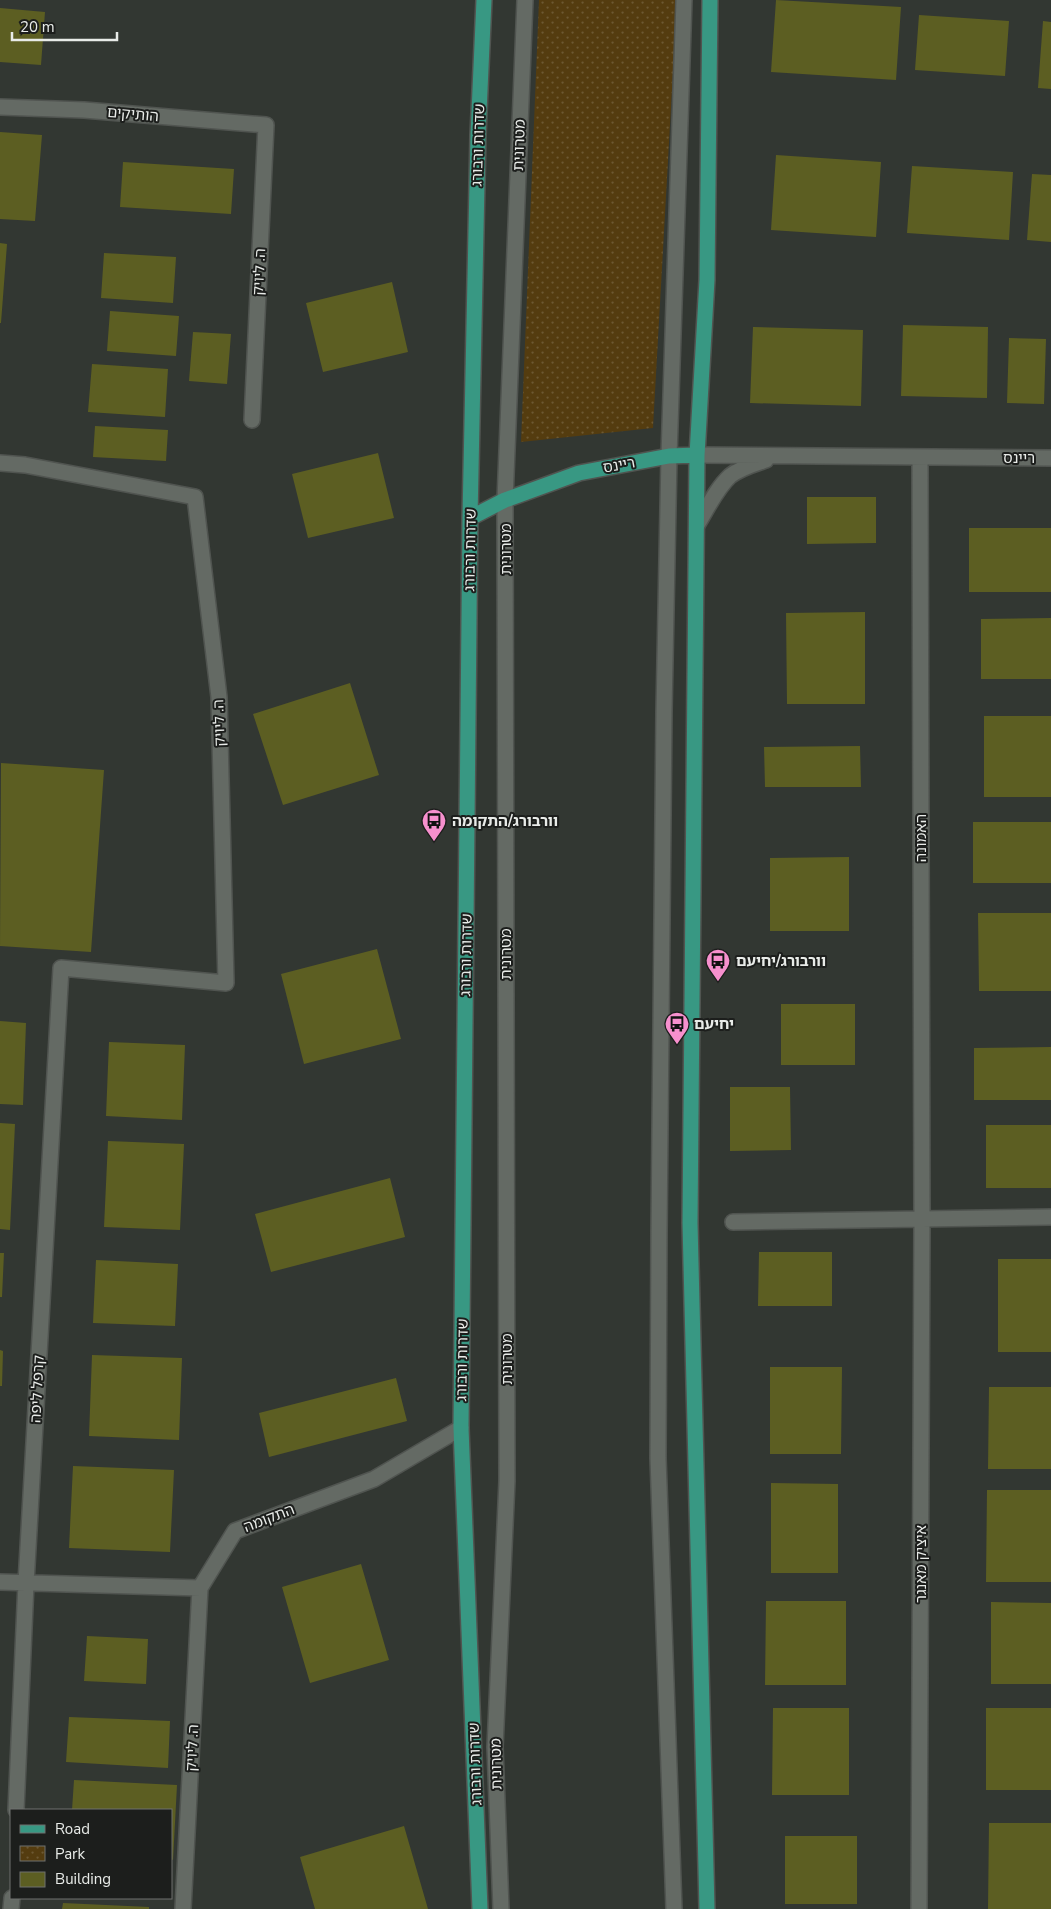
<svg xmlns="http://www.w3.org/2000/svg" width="1051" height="1909" font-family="'Nunito Sans','Noto Sans Hebrew',sans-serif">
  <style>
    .park { fill: url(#park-dots) }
    .building { fill: #5c5e22 }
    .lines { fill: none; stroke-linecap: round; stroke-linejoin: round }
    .minor-casing { stroke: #505450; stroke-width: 18 }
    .major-casing { stroke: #505450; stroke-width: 18 }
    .minor { stroke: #646a64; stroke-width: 15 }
    .major { stroke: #389883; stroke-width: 15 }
    .labels { text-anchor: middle; stroke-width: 4; stroke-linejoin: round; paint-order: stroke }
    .street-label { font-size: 15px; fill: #e8ebe8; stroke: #1c1e1c }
    .poi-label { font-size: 15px; font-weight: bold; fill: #e8ebe8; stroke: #1c1e1c; text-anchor: start }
  </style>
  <defs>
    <pattern id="park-dots" width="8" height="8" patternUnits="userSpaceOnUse" patternTransform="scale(1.25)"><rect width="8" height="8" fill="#543c0f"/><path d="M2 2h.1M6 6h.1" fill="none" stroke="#6d5832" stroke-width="1.8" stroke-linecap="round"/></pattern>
  </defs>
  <rect width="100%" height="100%" fill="#323732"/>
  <!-- park -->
  <path class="park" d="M539 0H677L653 428 521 442Z"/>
  <!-- building -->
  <path class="building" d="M776 0 901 7 896 80 771 72Z
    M0 8 45 12 41 65 0 62Z
    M919 15 1009 21 1005 76 915 70Z
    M1043 21 1051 22V89L1038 88Z
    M0 132 42 135 35 221 0 219Z
    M776 155 881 162 876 237 771 230Z
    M123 162 234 169 231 214 120 207Z
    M912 166 1013 172 1009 240 907 233Z
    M1032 174 1051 175V242L1027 240Z
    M0 243 7 244 1 323H0Z
    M104 253 176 257 173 303 101 298Z
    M392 282 408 352 323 372 306 303Z
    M110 311 179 316 176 356 107 351Z
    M903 325 988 327 987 398 901 396Z
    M753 327 863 330 861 406 750 403Z
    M193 332 231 334 227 384 189 381Z
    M1009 338 1046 339 1044 404 1007 403Z
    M92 364 168 369 165 417 88 412Z
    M95 426 168 430 166 461 93 457Z
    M378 453 394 518 308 538 292 474Z
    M807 497H876V543L807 544Z
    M969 528H1051V592H969Z
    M865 612V704H787L786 613Z
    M1051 618V679H981V619Z
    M350 683 379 775 283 805 253 714Z
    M984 716H1051V797H984Z
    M860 746 861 787H765L764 747Z
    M1 763 104 770 91 952 0 946Z
    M973 822H1051V883H973Z
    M849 857V931H770V858Z
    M978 913H1051V991H979Z
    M377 949 401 1039 304 1064 281 974Z
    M781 1004H855V1065H781Z
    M0 1021 26 1023 23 1105 0 1104Z
    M109 1042 185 1045 182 1120 106 1116Z
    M1051 1047V1100H974V1048Z
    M730 1087H790L791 1150 730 1151Z
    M0 1123 15 1124 10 1230 0 1229Z
    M986 1125H1051V1188H986Z
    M108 1141 184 1144 180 1230 104 1227Z
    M390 1178 405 1237 271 1272 255 1214Z
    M759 1252H832V1306H758Z
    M0 1253H4L2 1297H0Z
    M998 1259H1051V1352H998Z
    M96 1260 178 1264 175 1326 93 1323Z
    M0 1350 3 1351 2 1386H0Z
    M92 1355 182 1358 179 1440 89 1436Z
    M770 1367H842L841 1454H770Z
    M396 1378 407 1421 269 1457 259 1413Z
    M989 1387H1051V1469H988Z
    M73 1466 174 1470 170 1552 69 1548Z
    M771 1483 838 1484V1573H771Z
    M987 1490H1051V1582H986Z
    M361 1564 389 1660 310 1683 282 1587Z
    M766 1601H846V1685H765Z
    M991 1602 1051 1603V1684H991Z
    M87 1636 148 1639 146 1684 84 1681Z
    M773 1708H849V1795H772Z
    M986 1708H1051V1790H986Z
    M69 1717 170 1721 168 1768 66 1762Z
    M74 1780 177 1785 173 1860 171 1859V1810H72Z
    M989 1823H1051V1909H988Z
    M404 1826 428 1909H315L300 1857Z
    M785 1836H857V1904H785Z
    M63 1903 149 1907V1909H62Z"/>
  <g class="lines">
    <defs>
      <path id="minor" d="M0 107 84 110 266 125 252 420
        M697 455 1051 458
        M0 463 25 465 195 497 219 697 226 983 61 968 26 1583 16 1810
        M697 525C707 509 716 489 730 476 740 468 754 464 766 460
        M733 1222 1051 1217
        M0 1582 200 1588 235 1531 374 1479 461 1428
        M11 1909 12 1898
        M183 1909 200 1588
        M501 1909 495 1747 507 1481 505 500 525 0
        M674 1909 658 1458 659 1233 664 712 669 456 684 0
        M919 1909 922 1220 920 457"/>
      <path id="major" d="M470 518 505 500 579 473 669 456 697 455
        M480 1909 461 1428 470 518 478 135 484 0
        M707 1909 690 1223 697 455 707 280 710 0"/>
    </defs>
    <!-- minor casing -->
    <use href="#minor" class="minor-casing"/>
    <!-- major casing -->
    <use href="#major" class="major-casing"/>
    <!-- minor -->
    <use href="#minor" class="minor"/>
    <!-- major -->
    <use href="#major" class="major"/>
  </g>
  <!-- icons -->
  <defs>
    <symbol id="bus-pin" viewBox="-11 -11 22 30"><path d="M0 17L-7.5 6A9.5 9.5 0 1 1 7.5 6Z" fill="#f790ce" stroke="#1c1e1c"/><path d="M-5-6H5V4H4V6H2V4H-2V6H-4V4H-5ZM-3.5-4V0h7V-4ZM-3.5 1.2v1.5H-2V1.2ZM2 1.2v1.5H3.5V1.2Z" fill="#111"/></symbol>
  </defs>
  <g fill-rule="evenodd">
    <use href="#bus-pin" x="420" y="807" width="28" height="38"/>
    <use href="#bus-pin" x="704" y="947" width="28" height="38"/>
    <use href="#bus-pin" x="663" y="1010" width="28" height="38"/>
  </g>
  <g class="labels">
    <!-- street labels -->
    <g class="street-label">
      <text transform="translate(133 114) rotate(5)" y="5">הותיקים</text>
      <text transform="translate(478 145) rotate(-88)" y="5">שדרות ורבורג</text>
      <text transform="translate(519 145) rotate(-88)" y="5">מטרונית</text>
      <text transform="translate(259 272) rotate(-87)" y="5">ה. ליויק</text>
      <text x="1019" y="463">ריינס</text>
      <text transform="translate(619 465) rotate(-10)" y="5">ריינס</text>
      <text transform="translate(506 549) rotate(-90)" y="5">מטרונית</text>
      <text transform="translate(470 550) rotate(-89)" y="5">שדרות ורבורג</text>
      <text transform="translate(219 723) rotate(-92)" y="5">ה. ליויק</text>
      <text transform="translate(921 838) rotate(-90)" y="5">האמונה</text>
      <text transform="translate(506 954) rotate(-90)" y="5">מטרונית</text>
      <text transform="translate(466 955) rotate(-89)" y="5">שדרות ורבורג</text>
      <text transform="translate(507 1359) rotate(-90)" y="5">מטרונית</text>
      <text transform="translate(462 1360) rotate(-89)" y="5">שדרות ורבורג</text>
      <text transform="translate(37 1389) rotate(-87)" y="5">קרפל ליפה</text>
      <text transform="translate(269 1518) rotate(-21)" y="5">התקומה</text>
      <text transform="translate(921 1564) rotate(-90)" y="5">איציק מאנגר</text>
      <text transform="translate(192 1748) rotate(-87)" y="5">ה. ליויק</text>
      <text transform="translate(475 1764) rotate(-92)" y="5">שדרות ורבורג</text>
      <text transform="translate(496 1764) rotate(-91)" y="5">מטרונית</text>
    </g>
    <!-- poi labels -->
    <g class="poi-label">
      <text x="452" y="826">וורבורג/התקומה</text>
      <text x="736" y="966">וורבורג/יחיעם</text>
      <text x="694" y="1029">יחיעם</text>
    </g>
  </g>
  <!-- legend -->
  <rect x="10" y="1809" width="162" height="90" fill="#1c1e1c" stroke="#6e706e"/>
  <rect x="20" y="1825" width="25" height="8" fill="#389883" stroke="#6e706e"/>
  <text x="55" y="1834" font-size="15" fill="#e8ebe8">Road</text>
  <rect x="20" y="1846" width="25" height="15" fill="url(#park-dots)" stroke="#6e706e"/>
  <text x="55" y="1859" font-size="15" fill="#e8ebe8">Park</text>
  <rect x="20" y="1872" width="25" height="15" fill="#5c5e22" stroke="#6e706e"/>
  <text x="55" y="1884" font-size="15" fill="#e8ebe8">Building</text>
  <!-- scale -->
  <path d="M12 32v8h105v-8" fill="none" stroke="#e8ebe8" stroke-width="2.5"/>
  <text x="20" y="32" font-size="15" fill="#e8ebe8" stroke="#1c1e1c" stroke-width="4" paint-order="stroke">20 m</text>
</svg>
